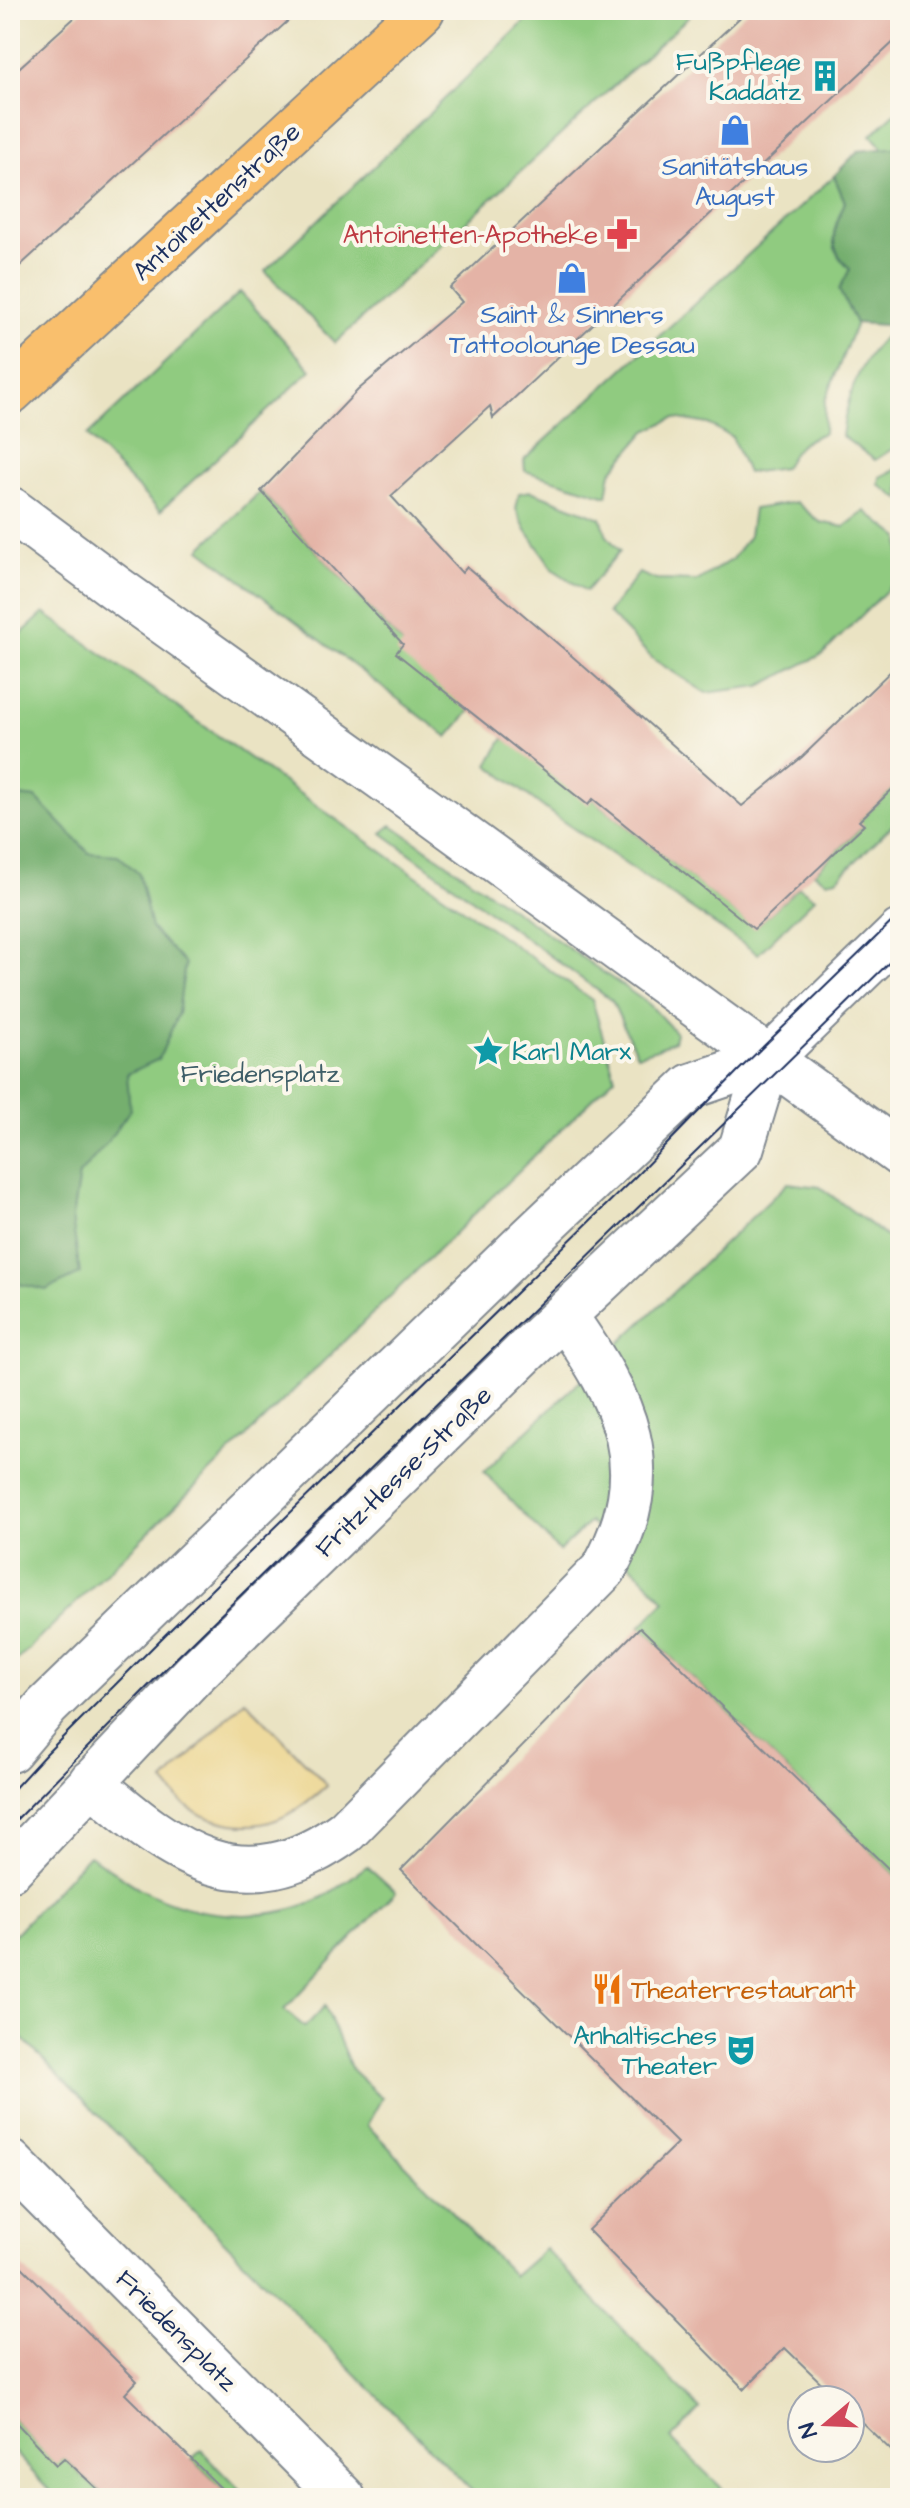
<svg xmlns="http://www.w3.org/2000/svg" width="910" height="2508" font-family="'Architects Daughter',sans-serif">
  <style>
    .green { fill: #90cb80; stroke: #567d6f; stroke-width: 2 }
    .forest { fill: #74af6e; stroke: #486f66; stroke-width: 2 }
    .sand { fill: #eeda9e; stroke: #84847e; stroke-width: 2 }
    .building { fill: #e4b3a6 }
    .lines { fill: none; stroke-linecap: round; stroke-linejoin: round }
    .minor-casing { stroke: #828990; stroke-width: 48 }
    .major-casing { stroke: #828990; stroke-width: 48 }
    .minor { stroke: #fff; stroke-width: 44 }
    .major { stroke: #f9bf6d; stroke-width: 44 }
    .tram { stroke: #1b2f5e; stroke-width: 2 }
    .labels { text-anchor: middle; stroke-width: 8; stroke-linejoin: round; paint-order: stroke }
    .culture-label { font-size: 26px; fill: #0d838f; stroke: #fbf7ec; text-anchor: end }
    .shop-label { font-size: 26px; fill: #366cbe; stroke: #fbf7ec }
    .street-label { font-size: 26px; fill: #1b2f5e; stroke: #fbf7ec }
    .health-label { font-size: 26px; fill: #be3a42; stroke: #fbf7ec; text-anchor: end }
    .park-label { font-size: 26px; fill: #3e5e68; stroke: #fbf7ec }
    .food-label { font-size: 26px; fill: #c56008; stroke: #fbf7ec; text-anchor: start }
  </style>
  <rect width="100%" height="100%" fill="#fbf7ec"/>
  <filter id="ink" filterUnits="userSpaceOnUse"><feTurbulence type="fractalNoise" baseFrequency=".0125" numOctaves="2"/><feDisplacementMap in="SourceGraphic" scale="16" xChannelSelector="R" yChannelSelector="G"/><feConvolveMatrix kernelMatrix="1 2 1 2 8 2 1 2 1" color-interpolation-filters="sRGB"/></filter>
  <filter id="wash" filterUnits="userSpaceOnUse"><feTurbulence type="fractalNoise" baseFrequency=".006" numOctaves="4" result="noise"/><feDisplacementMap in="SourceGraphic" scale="32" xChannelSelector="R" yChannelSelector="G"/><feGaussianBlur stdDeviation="1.8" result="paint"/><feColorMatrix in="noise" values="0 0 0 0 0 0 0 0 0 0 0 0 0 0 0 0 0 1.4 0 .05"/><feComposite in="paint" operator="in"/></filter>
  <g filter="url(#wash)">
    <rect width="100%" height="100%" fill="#eae3c3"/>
    <!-- green -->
    <path class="green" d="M537 10H696L335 343 265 271Z
      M900 109V147L884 150 871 135Z
      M834 176 845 202C834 229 824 246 850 269L840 291 856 323 825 401 824 433C801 441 796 447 784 468L747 473 732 437 708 424 674 418 646 431 611 472 607 496 525 471 524 460Z
      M240 292 311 370 160 511 87 436Z
      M900 323V444L875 460 842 436C848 390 862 352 900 323Z
      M900 467V499L879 485 880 477Z
      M261 491 403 644 470 711 448 737 200 549Z
      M531 491 601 518 607 536 620 551 586 591 554 570 526 530 516 509 519 493Z
      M796 502 820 522 844 527 865 511 900 538V577L823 654 760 686 706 693 653 659 608 613 639 573 656 580 697 581 732 559 749 536 753 509Z
      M44 613 592 1000 615 1077 10 1667V644Z
      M504 738 593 799 754 928 799 887 815 898 758 954 555 816 488 765Z
      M893 788 900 796V818L837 879 826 881 814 873 863 826 859 821Z
      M392 825 650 1005 676 1033 674 1041 657 1049 637 1055 612 1001 382 833Z
      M788 1183 820 1187 900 1247V1880L640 1627 665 1601 590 1522 559 1551 484 1472Z
      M89 1855C107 1866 123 1879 141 1889 193 1918 267 1925 321 1898 337 1890 352 1876 367 1866L396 1892 284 2010 305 2027 325 2006 352 2070 382 2098 367 2125 514 2276 545 2249 700 2409 671 2439 732 2498H479L10 2026V1939Z
      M10 2416 56 2464 64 2458 103 2495 100 2498H57L10 2448Z
      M201 2450 248 2498H231L192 2459Z"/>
    <!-- forest -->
    <path class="forest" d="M900 147V323L897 326 856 323 839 290 850 269C825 245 834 230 845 202L834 176 858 151Z
      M10 795 36 798 89 853 118 855 139 874 151 928 185 964 178 1014 159 1059 127 1074 130 1110 106 1144 79 1175 72 1218 80 1274 46 1290 10 1282Z"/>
    <!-- sand -->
    <path class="sand" d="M245 1700 327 1785C294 1815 265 1834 219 1821 208 1818 194 1813 185 1805 177 1799 171 1789 164 1782Z"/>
    <g id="blocks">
      <!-- building -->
      <path class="building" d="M83 10H300L10 275V76Z
        M748 10H900V36L493 418 490 406 391 496 462 573 467 567 564 649 742 806 802 757 900 662V782L859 821 864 825 754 929 593 799 588 805 396 653 403 644 261 491 358 390 462 302 450 288Z
        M640 1627 900 1880V2459L850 2411V2400H839L785 2348 744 2389 588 2230 677 2143 401 1870Z
        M10 2255 137 2381 125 2394 231 2498H107L64 2458 56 2465 10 2416Z"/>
    </g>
  </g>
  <g filter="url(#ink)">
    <use href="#blocks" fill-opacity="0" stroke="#828990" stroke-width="2"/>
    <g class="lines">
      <defs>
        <path id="minor" d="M10 509 116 588 420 805 900 1154
          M10 1750 47 1706 525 1243 691 1086 768 1060 900 932
          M91 1782C173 1853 242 1907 346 1831L604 1569C660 1467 625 1402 564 1315
          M10 1869 193 1675 528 1349 741 1149 768 1060
          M10 2162 343 2498"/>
        <path id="major" d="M10 392 422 10"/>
      </defs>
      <!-- minor casing -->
      <use href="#minor" class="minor-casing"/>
      <!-- major casing -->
      <use href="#major" class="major-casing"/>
      <!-- minor -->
      <use href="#minor" class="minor"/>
      <!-- major -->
      <use href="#major" class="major"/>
      <!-- tram -->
      <path class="tram" d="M10 1793 46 1754 170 1630 635 1177 738 1071 900 914
        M10 1826 162 1672 900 952"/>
    </g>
  </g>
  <!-- icons -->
  <defs>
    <symbol id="building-bare" viewBox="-9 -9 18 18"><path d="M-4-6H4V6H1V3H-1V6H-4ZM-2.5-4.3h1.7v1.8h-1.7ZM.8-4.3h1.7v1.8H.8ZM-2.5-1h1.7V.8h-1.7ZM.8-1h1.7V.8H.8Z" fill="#0f9aa8" stroke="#fbf7ec" stroke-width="2.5" paint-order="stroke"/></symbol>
    <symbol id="shop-bare" viewBox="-9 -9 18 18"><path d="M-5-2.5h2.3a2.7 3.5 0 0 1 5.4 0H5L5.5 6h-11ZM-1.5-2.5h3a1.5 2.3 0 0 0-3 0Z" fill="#3f7fe0" stroke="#fbf7ec" stroke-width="2.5" paint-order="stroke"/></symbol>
    <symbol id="pharmacy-bare" viewBox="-9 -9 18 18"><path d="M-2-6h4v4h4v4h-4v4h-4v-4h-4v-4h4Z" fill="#e0444e" stroke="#fbf7ec" stroke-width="2.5" paint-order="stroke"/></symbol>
    <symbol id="sight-bare" viewBox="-9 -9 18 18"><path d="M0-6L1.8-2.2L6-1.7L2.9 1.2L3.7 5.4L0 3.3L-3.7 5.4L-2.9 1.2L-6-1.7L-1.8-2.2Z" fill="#0f9aa8" stroke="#fbf7ec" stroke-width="2.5" paint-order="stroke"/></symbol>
    <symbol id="restaurant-bare" viewBox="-9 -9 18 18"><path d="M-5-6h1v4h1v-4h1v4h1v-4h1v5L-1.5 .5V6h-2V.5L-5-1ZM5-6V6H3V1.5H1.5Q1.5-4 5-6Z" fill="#e8710a" stroke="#fbf7ec" stroke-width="2.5" paint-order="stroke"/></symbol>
    <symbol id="theatre-bare" viewBox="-9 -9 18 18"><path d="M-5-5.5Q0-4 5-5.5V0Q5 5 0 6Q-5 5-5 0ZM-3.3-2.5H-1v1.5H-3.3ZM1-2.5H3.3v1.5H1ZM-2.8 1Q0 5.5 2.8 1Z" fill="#0f9aa8" stroke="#fbf7ec" stroke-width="2.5" paint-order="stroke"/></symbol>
  </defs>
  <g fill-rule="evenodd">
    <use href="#building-bare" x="803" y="54" width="44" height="44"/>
    <use href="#shop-bare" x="713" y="108" width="44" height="44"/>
    <use href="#pharmacy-bare" x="600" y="212" width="44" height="44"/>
    <use href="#shop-bare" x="550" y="256" width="44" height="44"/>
    <use href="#sight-bare" x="466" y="1029" width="44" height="44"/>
    <use href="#restaurant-bare" x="585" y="1967" width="44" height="44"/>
    <use href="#theatre-bare" x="719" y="2028" width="44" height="44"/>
  </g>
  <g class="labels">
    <!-- culture labels -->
    <g class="culture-label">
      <text x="801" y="70">Fußpflege<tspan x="801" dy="30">Kaddatz</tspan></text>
      <text x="512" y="1060" text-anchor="start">Karl Marx</text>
      <text x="717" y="2044">Anhaltisches<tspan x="717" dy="30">Theater</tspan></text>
    </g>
    <!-- shop labels -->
    <g class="shop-label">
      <text x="735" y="175">Sanitätshaus<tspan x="735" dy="30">August</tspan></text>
      <text x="572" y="323">Saint &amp; Sinners<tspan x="572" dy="30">Tattoolounge Dessau</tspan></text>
    </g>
    <!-- street labels -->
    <g class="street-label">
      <text transform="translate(216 201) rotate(-43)" y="9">Antoinettenstraße</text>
      <text transform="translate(403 1471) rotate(-44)" y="9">Fritz-Hesse-Straße</text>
      <text transform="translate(177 2330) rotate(45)" y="9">Friedensplatz</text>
    </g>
    <!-- health labels -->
    <g class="health-label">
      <text x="598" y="243">Antoinetten-Apotheke</text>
    </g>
    <!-- park labels -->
    <g class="park-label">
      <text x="260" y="1082">Friedensplatz</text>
    </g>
    <!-- food labels -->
    <g class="food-label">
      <text x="631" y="1998">Theaterrestaurant</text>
    </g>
  </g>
  <!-- margin -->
  <rect width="910" height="2508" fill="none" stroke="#fbf7ec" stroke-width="40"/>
  <!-- north arrow -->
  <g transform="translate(826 2424) rotate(251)"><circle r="38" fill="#fbf7ec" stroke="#a1a7b3" stroke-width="2"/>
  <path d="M0-6L14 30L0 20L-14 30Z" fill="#d1495b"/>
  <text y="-12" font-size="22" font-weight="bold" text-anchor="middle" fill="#1b2f5e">N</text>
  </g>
</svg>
